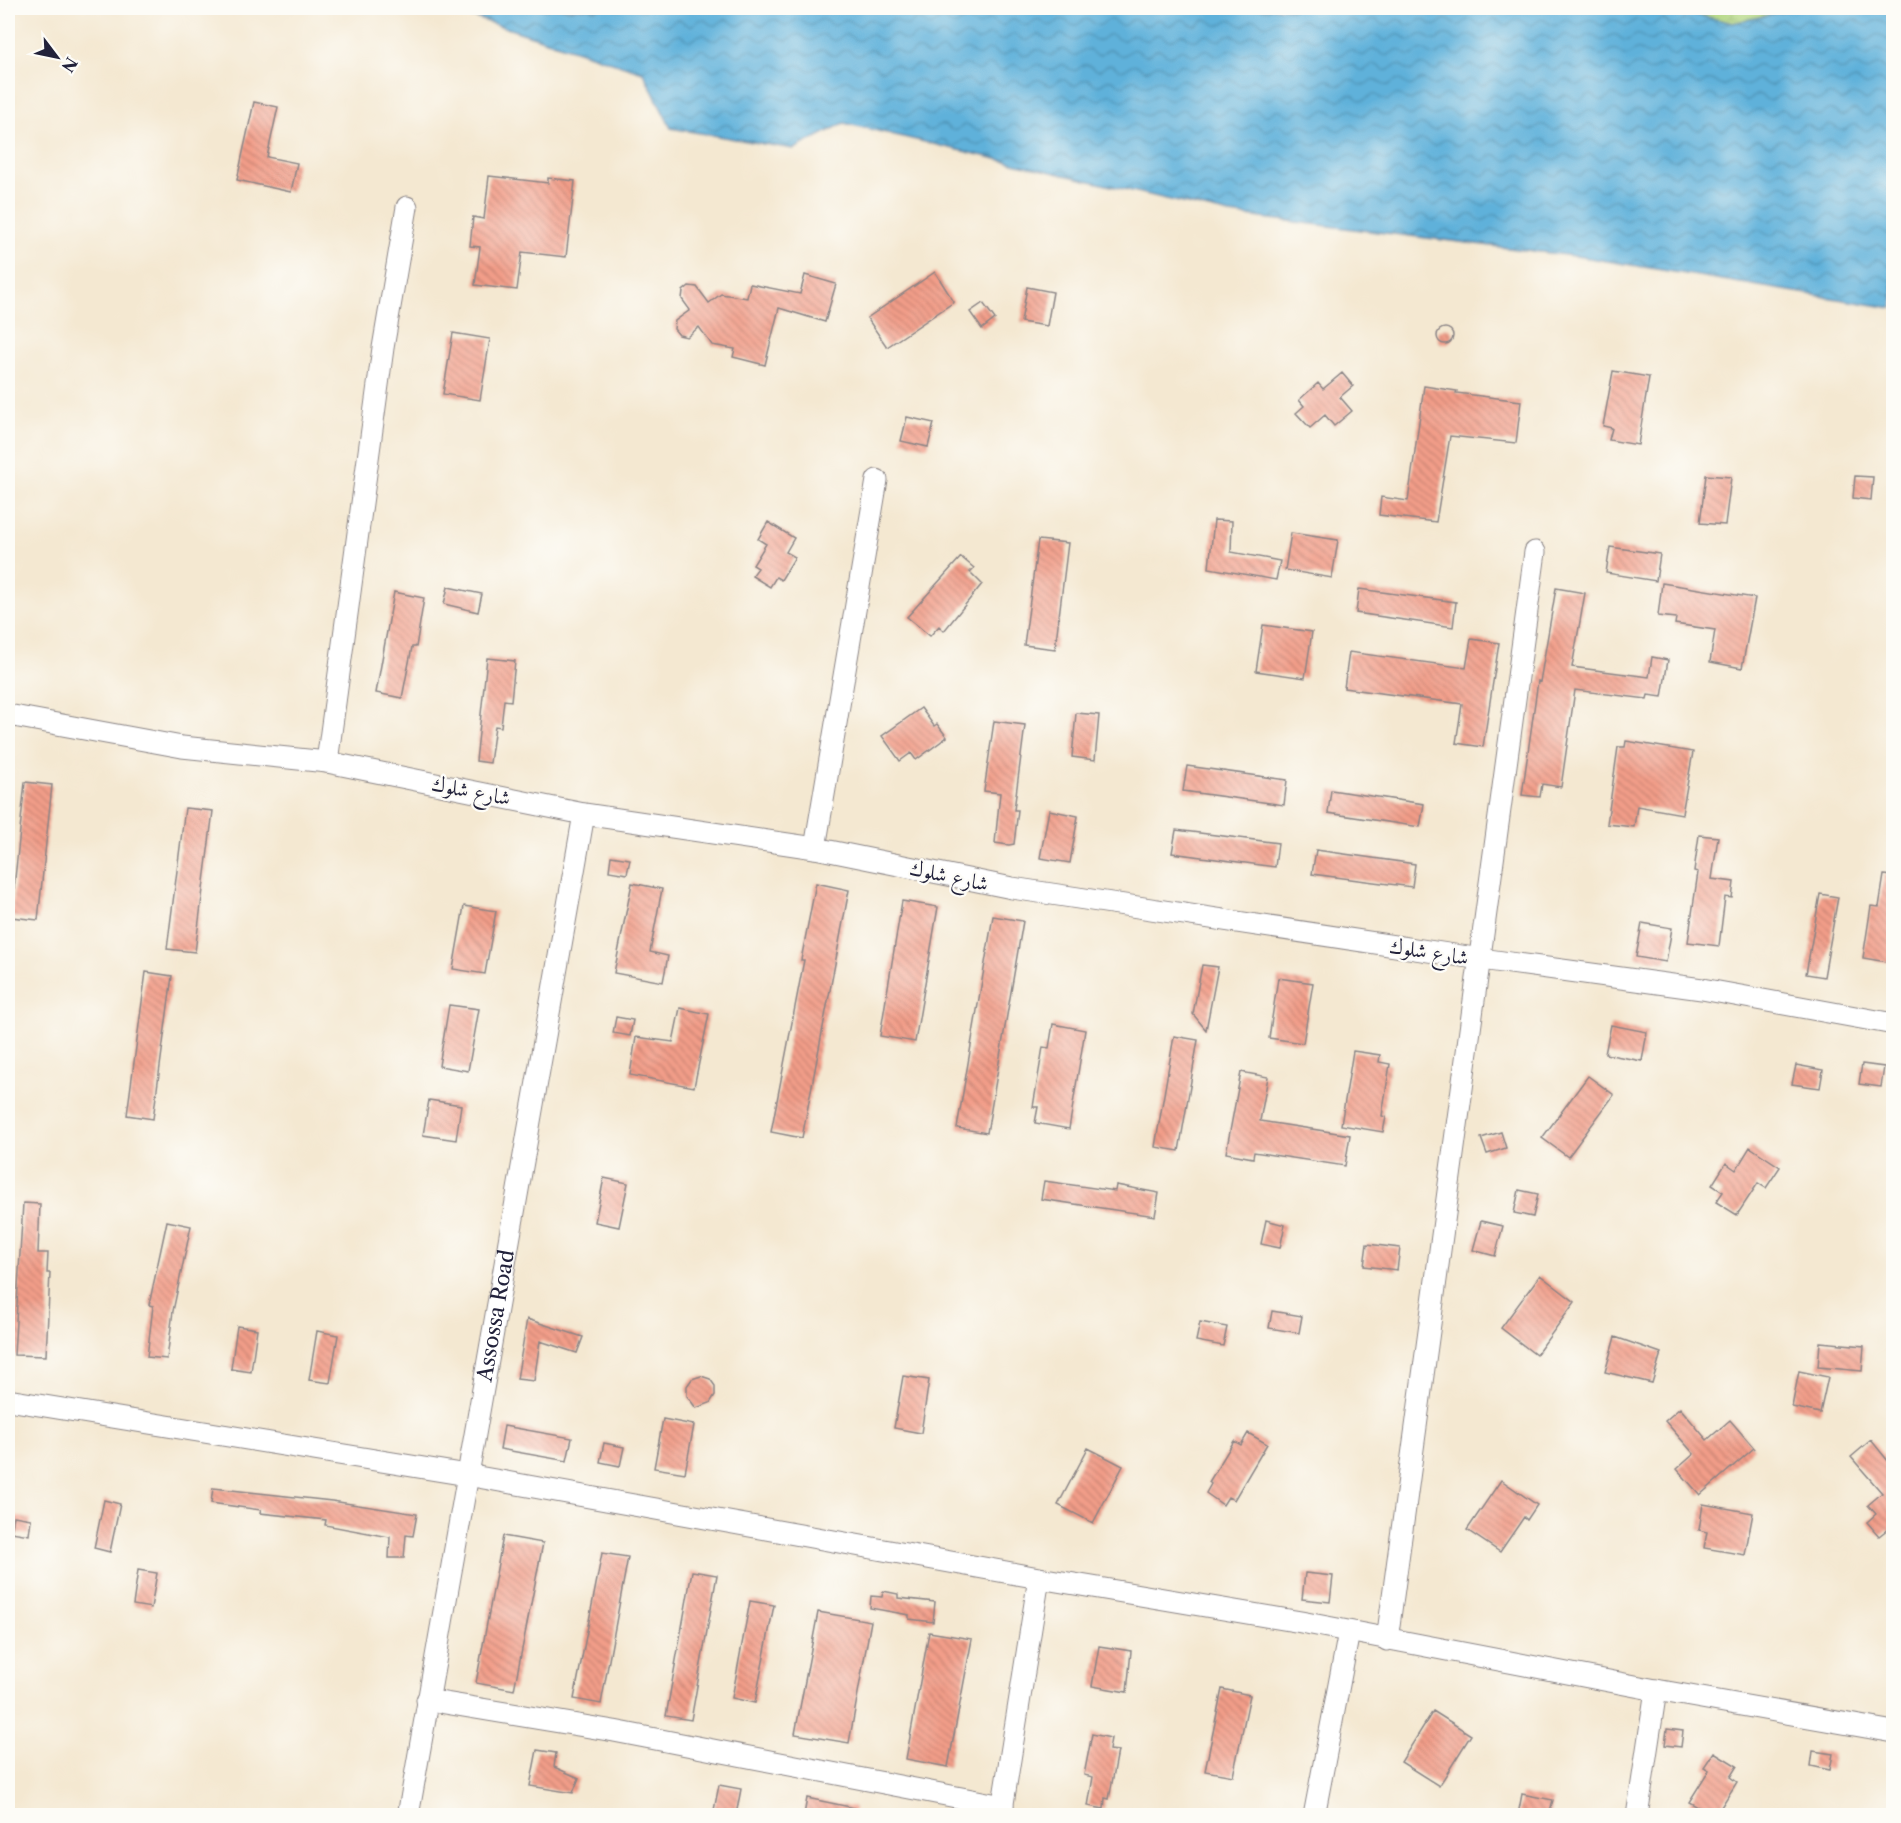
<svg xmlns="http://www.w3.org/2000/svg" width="1901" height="1823" font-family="'Libre Caslon Text',Amiri,serif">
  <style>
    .wetland { fill: url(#wetland-marsh); stroke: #6a7c5e; stroke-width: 1.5 }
    .water { fill: url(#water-waves); stroke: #406a8a; stroke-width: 1.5 }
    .building { fill: url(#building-back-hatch) }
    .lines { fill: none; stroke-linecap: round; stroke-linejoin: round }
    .minor-casing { stroke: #8b8586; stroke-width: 23 }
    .minor { stroke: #fff; stroke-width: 21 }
    .labels { text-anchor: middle; stroke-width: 4.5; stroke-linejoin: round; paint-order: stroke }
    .street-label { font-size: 21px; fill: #22223b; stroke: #fdfcf7 }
  </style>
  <defs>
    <pattern id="wetland-marsh" width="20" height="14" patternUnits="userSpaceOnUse" patternTransform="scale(1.5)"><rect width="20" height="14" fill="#b2d780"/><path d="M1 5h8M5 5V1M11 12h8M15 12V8" fill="none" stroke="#99b870"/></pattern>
    <pattern id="water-waves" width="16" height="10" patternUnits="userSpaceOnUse" patternTransform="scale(1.5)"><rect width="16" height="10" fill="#5fb1da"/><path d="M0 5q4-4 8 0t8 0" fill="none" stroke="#4e90b2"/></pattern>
    <pattern id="building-back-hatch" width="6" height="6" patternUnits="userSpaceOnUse" patternTransform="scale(1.5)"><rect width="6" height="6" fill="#f39e89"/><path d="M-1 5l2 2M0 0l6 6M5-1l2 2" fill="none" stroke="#c48071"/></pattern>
  </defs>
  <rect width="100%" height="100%" fill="#fdfcf7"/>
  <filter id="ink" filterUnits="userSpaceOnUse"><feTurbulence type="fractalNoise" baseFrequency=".0167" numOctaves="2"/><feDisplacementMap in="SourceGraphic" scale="12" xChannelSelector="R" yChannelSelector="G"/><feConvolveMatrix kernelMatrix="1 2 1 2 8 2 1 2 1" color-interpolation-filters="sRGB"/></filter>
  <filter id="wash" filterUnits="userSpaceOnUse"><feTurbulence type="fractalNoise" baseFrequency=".008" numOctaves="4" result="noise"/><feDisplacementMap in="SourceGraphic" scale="24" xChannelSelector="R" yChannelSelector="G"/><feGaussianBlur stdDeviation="1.35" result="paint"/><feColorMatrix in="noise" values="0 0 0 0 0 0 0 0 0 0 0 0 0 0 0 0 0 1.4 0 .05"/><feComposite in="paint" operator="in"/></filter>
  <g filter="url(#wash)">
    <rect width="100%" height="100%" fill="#f4e8d1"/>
    <!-- wetland -->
    <path class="wetland" d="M1666 8H1800L1733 23Z"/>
    <!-- water -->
    <path class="water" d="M445 8H1666L1733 23 1800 8H1893V308L1583 257 1230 214 844 123 794 149 671 128 643 72Z"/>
    <g id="blocks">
      <!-- building -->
      <path class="building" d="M254 102 278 107 267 157 297 163 291 192 237 180Z
        M489 176 548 183V178L575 181 566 257 522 252 517 290 475 285 480 247 470 246 473 217 484 219Z
        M935 272 954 302 887 347 867 318Z
        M805 275 836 284 825 322 779 308 765 365 733 357 735 349 712 345 699 327 687 337 679 335 674 329 675 321 690 310 682 299 683 291 689 286 697 287 709 303 721 294 747 298 750 284 800 294Z
        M1027 287 1053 292 1047 326 1021 322Z
        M983 303 995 319 982 329 970 312Z
        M1437 336a8 8 0 1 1 16 0a8 8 0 1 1-16 0Z
        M453 333 490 339 480 400 443 394Z
        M1613 371 1649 377 1638 445 1609 440 1612 428 1603 426Z
        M1342 373 1353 386 1340 397 1352 411 1334 426 1325 415 1310 428 1296 413 1304 406 1299 400 1318 383 1323 389Z
        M1424 386 1457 391 1456 393 1521 401 1516 443 1450 436 1436 522 1379 515 1381 497 1408 501Z
        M907 417 934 423 928 447 901 441Z
        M1706 475 1731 477 1725 525 1700 523Z
        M1855 476 1873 477 1871 500 1853 498Z
        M1214 520 1232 521 1231 552 1280 561 1276 580 1209 568Z
        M768 522 794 538 786 552 795 557 781 580 776 577 770 587 752 576 758 568 753 565 766 544 758 539Z
        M1291 533 1338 540 1332 578 1285 570Z
        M1038 540 1068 543 1055 649 1024 645Z
        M1610 547 1660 554 1656 581 1606 573Z
        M961 557 974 568 970 572 982 584 944 631 939 626 930 636 907 617Z
        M1662 583 1755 598 1742 668 1710 662 1715 630 1675 624 1676 618 1658 616Z
        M448 587 482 594 478 612 444 604Z
        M1556 588 1585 593 1572 667 1649 677 1652 657 1668 660 1662 697 1648 695 1647 699 1575 690 1561 787 1542 784 1540 797 1522 795 1538 681 1540 682Z
        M1359 589 1456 602 1453 627 1356 613Z
        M394 592 424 598 416 647H412L402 698 376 693Z
        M1263 625 1312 632 1305 678 1256 671Z
        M1471 639 1499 643 1483 747 1456 743 1462 704 1344 688 1349 652 1466 668Z
        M487 658 515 661 511 701 504 700 501 727 495 726 490 763 476 761Z
        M921 708 934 726 937 724 947 737 916 760 911 753 900 761 882 736Z
        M1076 713 1099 715 1095 760 1072 757Z
        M994 721 1025 725 1014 810H1018L1014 844 1009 845 995 843 1000 793 984 791Z
        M1626 741 1693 752 1682 814 1637 806 1634 827 1607 824 1618 747H1625Z
        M1187 766 1287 780 1284 805 1183 791Z
        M25 782 52 785 38 920 11 917Z
        M1331 790 1424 804 1420 827 1328 813Z
        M185 808 213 811 195 952 167 949Z
        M1049 810 1078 816 1070 863 1040 858Z
        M1176 830 1278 843 1275 867 1172 853Z
        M1699 835 1718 837 1712 879 1734 882 1732 898 1725 897 1719 946 1688 942 1698 872 1694 871Z
        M1316 850 1415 864 1412 887 1312 874Z
        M611 856 630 859 627 874 609 871Z
        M1884 875 1893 876V963L1863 958 1871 906 1879 907Z
        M632 883 662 889 650 952 668 956 663 982 614 973Z
        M816 883 849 890 802 1138 771 1132 804 960H801Z
        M1820 894 1838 897 1824 977 1806 974Z
        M902 901 938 907 915 1042 880 1036Z
        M464 906 496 911 485 974 453 969Z
        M993 916 1023 921 987 1133 957 1128Z
        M1642 923 1672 928 1666 962 1636 957Z
        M1202 965 1218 967 1206 1030 1193 1014Z
        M146 972 172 976 153 1119 127 1115Z
        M1278 978 1313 983 1303 1043 1269 1038Z
        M449 1005 479 1009 468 1071 439 1066Z
        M680 1008 709 1014 694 1087 630 1075 636 1037 673 1042Z
        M616 1017 633 1020 630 1036 613 1033Z
        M1053 1024 1085 1030 1069 1129 1035 1123 1038 1107H1033L1043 1047 1049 1048Z
        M1611 1025 1647 1032 1642 1061 1605 1054Z
        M1174 1036 1198 1040 1179 1151 1155 1147Z
        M1353 1051 1380 1055 1379 1062 1390 1064 1382 1116 1386 1117 1383 1132 1341 1125Z
        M1862 1064 1884 1067 1881 1087 1859 1084Z
        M1796 1065 1823 1070 1820 1088 1792 1084Z
        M1241 1072 1268 1077 1260 1121 1350 1135 1345 1166 1254 1152 1253 1158 1226 1153Z
        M1588 1076 1614 1095 1568 1157 1542 1138Z
        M429 1100 461 1105 456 1140 423 1135Z
        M1501 1132 1506 1148 1487 1154 1481 1138Z
        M1750 1147 1780 1167 1766 1188 1758 1183 1737 1215 1716 1202 1723 1192 1712 1185 1726 1163 1736 1170Z
        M604 1178 628 1183 619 1227 595 1222Z
        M1044 1181 1115 1191 1116 1185 1159 1193 1155 1216 1041 1199Z
        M1519 1190 1538 1194 1533 1217 1514 1213Z
        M23 1203 40 1204 38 1253H48L47 1273H50L46 1356 14 1355Z
        M1266 1220 1285 1225 1280 1248 1261 1244Z
        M167 1221 191 1226 173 1311 167 1359 147 1357 153 1306 149 1305Z
        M1481 1221 1503 1226 1495 1256 1473 1250Z
        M1367 1244 1400 1248 1397 1270 1364 1266Z
        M1540 1275 1575 1302 1536 1355 1501 1328Z
        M1272 1311 1302 1316 1299 1333 1269 1328Z
        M527 1319 583 1337 577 1353 540 1341 534 1381 517 1379Z
        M1200 1322 1227 1327 1223 1346 1196 1341Z
        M237 1326 257 1329 251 1372 231 1369Z
        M317 1331 338 1335 330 1383 309 1380Z
        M1615 1337 1661 1353 1652 1383 1605 1372Z
        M1820 1342 1864 1346 1862 1371 1818 1367Z
        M1799 1371 1828 1377 1820 1413 1792 1407Z
        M701 1376 710 1379 715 1386V1395L710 1403 696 1408 687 1396V1386L692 1379Z
        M903 1376 929 1380 921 1433 894 1428Z
        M1680 1408 1707 1440 1730 1420 1754 1448 1700 1495 1677 1469 1694 1454 1665 1421Z
        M663 1419 694 1425 685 1473 654 1468Z
        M504 1426 572 1438 567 1461 500 1449Z
        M1248 1433 1267 1444 1234 1500 1228 1497 1223 1505 1206 1493 1211 1484 1209 1482 1234 1441 1241 1445Z
        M1871 1440 1893 1467V1536L1888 1529 1879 1536 1867 1522 1876 1514 1868 1505 1882 1493 1851 1457Z
        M604 1443 624 1447 620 1466 600 1462Z
        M1088 1448 1123 1466 1093 1523 1058 1505Z
        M1501 1480 1537 1505 1527 1520 1524 1517 1500 1552 1467 1530Z
        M213 1488 332 1501 417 1514 413 1536 406 1535 404 1558H389L390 1537 325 1525 326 1520 260 1513 261 1510 211 1503Z
        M104 1500 120 1504 110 1552 94 1548Z
        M1703 1504 1753 1513 1745 1555 1704 1548 1707 1532 1699 1530Z
        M14 1516 31 1519 29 1535 11 1532Z
        M503 1536 543 1543 514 1690 476 1683Z
        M602 1553 628 1557 601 1704 574 1699Z
        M138 1570 157 1573 151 1608 133 1605Z
        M692 1571 717 1575 691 1720 666 1716Z
        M1305 1573 1333 1576 1330 1602 1302 1599Z
        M883 1591 898 1594V1598L935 1602 933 1622 909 1619V1615L870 1608 871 1596 882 1597Z
        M750 1601 774 1605 755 1703 732 1698Z
        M818 1612 871 1621 849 1743 795 1734Z
        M929 1632 972 1639 948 1767 906 1759Z
        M1099 1646 1131 1651 1127 1692 1092 1686Z
        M1222 1689 1250 1695 1233 1776 1205 1771Z
        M1433 1711 1471 1735 1439 1786 1401 1762Z
        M1667 1729 1683 1731 1681 1747 1665 1745Z
        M1092 1734 1111 1738 1109 1750 1118 1751 1109 1799 1105 1798 1104 1809 1088 1806 1093 1777 1084 1775Z
        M537 1750 556 1753 554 1767 579 1778 573 1793 530 1786Z
        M1813 1751 1833 1754 1830 1770 1811 1766Z
        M1714 1752 1737 1766 1730 1777 1737 1782 1716 1815H1712L1689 1802 1709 1770 1704 1767Z
        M719 1785 741 1789 736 1815H713Z
        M1522 1794 1553 1800 1549 1815H1518Z
        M807 1798 855 1808 854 1815H804Z"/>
    </g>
  </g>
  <g filter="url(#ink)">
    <use href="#blocks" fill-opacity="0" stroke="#8b8586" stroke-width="1.5"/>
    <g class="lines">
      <defs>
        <g id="minor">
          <path d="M8 715 182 747 327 762 584 814 815 848 1012 888 1481 959 1702 989 1894 1024"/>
          <path d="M327 762 383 348 407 207"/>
          <path d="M815 848 877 480"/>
          <path d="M8 1400 467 1475 1039 1578 1301 1622 1656 1690 1894 1732"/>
          <path d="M1387 1640 1535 552"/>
          <path d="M427 1700 614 1731 1003 1806"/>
          <path id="s1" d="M408 1816 584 814"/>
          <path d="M1001 1816 1039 1578"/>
          <path d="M1314 1816 1349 1632"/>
          <path d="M1637 1816 1656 1690"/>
        </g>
      </defs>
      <!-- minor casing -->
      <use href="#minor" class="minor-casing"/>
      <!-- minor -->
      <use href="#minor" class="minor"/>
    </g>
  </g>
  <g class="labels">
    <!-- street labels -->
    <g class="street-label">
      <text transform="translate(471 791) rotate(11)" y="7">شارع شلوك</text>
      <text transform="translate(949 876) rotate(12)" y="7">شارع شلوك</text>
      <text transform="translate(1429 952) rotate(9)" y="7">شارع شلوك</text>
      <text dy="7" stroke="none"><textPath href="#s1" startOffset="508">Assossa Road</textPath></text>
    </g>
  </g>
  <!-- margin -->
  <rect width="1901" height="1823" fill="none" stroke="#fdfcf7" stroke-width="30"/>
  <!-- north arrow -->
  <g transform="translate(57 57) rotate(122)" stroke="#fdfcf7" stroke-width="4.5" paint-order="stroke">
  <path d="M0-4.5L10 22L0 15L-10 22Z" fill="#22223b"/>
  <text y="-9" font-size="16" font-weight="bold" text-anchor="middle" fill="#22223b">N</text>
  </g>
</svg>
